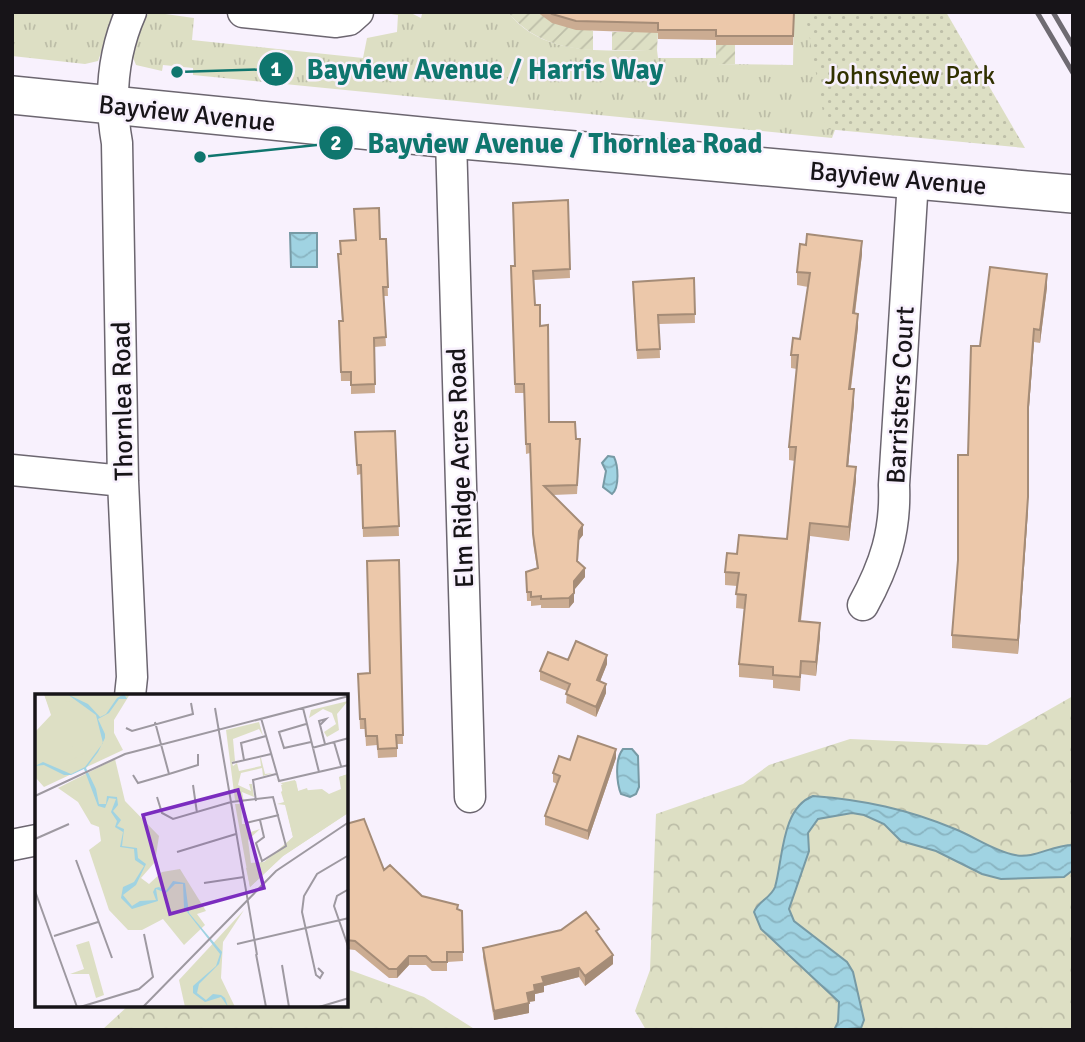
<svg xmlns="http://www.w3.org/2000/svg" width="1085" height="1042" font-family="Signika,sans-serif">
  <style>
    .grass { fill: url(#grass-tufts) }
    .forest { fill: url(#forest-crowns) }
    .park { fill: url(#park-dots) }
    .garden { fill: url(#garden-furrows) }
    .water { fill: url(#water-waves); stroke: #779aa5; stroke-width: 2 }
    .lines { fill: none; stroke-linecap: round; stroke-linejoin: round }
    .minor-casing { stroke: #6c6670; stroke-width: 33 }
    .major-casing { stroke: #6c6670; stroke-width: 40 }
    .minor { stroke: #fff; stroke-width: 30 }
    .major { stroke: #fff; stroke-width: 37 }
    .rail { stroke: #6f6b72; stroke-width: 5 }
    .wall { fill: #cbac92 }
    .shaded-wall { fill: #a58c77 }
    .building { fill: #ecc8aa; stroke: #a58c77; stroke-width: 2 }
    .labels { text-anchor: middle; stroke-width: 5; stroke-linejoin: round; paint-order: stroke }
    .park-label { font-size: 26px; fill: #313100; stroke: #f8f1fd }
    .street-label { font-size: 26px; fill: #171418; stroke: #f8f1fd }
    .inset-road { fill: none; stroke: #9e99a1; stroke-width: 2 }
    .view { fill: #7b2cbf; fill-opacity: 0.15; stroke: #7b2cbf; stroke-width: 3.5 }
    .inset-edge { fill: none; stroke: #171418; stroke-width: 3.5 }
    .leader { fill: none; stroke: #0f766e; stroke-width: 2.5 }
    .callout-dot { fill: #0f766e; stroke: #f8f1fd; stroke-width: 2.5 }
    .mark-label { font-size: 21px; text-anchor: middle; font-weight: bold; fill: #fff }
    .callout-label { font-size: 28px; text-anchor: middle; font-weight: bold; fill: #0f766e; stroke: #f8f1fd; stroke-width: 5; stroke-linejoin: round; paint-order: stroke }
  </style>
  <defs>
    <pattern id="grass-tufts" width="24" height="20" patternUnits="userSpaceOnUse" patternTransform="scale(1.75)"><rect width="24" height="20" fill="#dddfc4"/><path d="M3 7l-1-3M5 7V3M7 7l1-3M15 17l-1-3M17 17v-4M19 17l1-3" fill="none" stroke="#bdbea8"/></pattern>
    <pattern id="forest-crowns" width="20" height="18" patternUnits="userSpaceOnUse" patternTransform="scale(1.75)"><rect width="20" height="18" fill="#dddfc4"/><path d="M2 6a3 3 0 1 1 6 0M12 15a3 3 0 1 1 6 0" fill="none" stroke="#bdbea8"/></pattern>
    <pattern id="park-dots" width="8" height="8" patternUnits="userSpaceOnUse" patternTransform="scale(1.75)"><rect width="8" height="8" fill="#dddfc4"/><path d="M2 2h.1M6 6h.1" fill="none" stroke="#bdbea8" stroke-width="1.8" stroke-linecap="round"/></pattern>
    <pattern id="garden-furrows" width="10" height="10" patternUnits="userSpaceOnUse" patternTransform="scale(1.75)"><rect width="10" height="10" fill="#dddfc4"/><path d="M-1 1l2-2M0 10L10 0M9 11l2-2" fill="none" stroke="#bdbea8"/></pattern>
    <pattern id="water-waves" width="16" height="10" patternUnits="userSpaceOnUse" patternTransform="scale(1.75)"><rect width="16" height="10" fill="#a0d3e2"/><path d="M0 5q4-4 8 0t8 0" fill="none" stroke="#89b4c1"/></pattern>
  </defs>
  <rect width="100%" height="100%" fill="#f8f1fd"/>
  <!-- grass -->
  <path class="grass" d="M12 12H116L98 61 85 64 12 56Z
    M151 12 194 18 192 40 363 58 367 38 397 32 398 15 378 12H409L421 18 422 14 508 12C543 58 607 50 657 50L658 58H716V64L793 65 794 12H879L832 138 193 75V68L163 65 162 71 136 65 132 55 143 18Z"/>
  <!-- forest -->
  <path class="forest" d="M1073 696V1030H646L635 1011 650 970 656 814 743 784 769 765 850 739 987 745Z
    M347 969 424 997 476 1030H102L129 1005H346Z"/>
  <!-- park -->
  <path class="park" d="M805 12H946L1025 148 826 129Z"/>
  <!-- garden -->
  <path class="garden" d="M508 12H538L593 31V50C562 49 528 38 508 12Z
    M612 32H658L657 50H612Z
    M716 45H735V64H716Z"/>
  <!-- water -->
  <path class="water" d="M290 233H317V267H291Z
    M608 456 614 457C618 465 620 487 612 494L603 487 606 471 602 463Z
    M623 749H632L638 756 639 787 636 794 630 797 621 794C617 784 614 760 623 749Z
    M813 796C864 800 907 809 955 829 975 837 994 851 1015 855 1035 859 1051 845 1073 845V870L1064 877 1001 879 982 874 936 851 901 841 884 824 864 815 852 813 818 819 808 833 809 851 789 909 794 921 847 962 853 972 864 1020 861 1028 834 1030 838 1022 839 1002 761 929 754 912C758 901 771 898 775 887 783 860 781 808 813 796Z"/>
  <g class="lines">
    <defs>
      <path id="minor" d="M243 12 336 22 349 20 358 12
        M451 139 470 797
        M12 470 123 481
        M863 605C885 565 896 531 894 485L913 180
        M130 696 132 677 123 481 117 143C109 98 112 55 131 12
        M12 845 37 840"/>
      <path id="major" d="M12 95 451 139 1073 194"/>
    </defs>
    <!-- minor casing -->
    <use href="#minor" class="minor-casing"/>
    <!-- major casing -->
    <use href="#major" class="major-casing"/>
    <!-- minor -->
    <use href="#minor" class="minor"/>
    <!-- major -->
    <use href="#major" class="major"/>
    <!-- rail -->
    <path class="rail" d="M1037 12 1073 73
      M1053 12 1073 46"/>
  </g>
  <!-- wall -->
  <path class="wall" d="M421 12H450V14H421Z
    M537 12H794L793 45H716V40L658 39V33L576 30 552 23Z
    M568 200 570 278 534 280 535 305 540 326 549 422 576 439 580 448 577 494 553 495 583 535 579 540 578 561 585 577 574 590V602L569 608H541V605L531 606V601H527L526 572 537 568 533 543 530 453 526 454 524 393H515L511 276 515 266Z
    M380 239H386L388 296H383L386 346 374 347 375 393 351 394V381H341L339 321H342L338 254Z
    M862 254 855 314 858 327 851 389 854 403 848 466 856 480 849 541 810 536 801 621 820 636 816 676 801 674 800 691 773 688V680L739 677V664L744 609 736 608 737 586 725 585V572L737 554 787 539 795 461 789 460V447L797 369 791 368V355L800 339 808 287 797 285V272Z
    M694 278 695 323 659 324 660 358 637 359 633 291Z
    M1047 287 1040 343 1034 342 1028 420V510L1018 654 952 648V635L980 346Z
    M395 431 399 536 363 537 361 474 357 475 355 432Z
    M399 560 403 744H397V757L378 758 377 745 366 746 365 729H360L358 674H370Z
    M607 664 600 681 606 693 596 717 566 703 567 691 540 680V671Z
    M616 758 588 840 545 825V816L557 784 553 782V773L570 760Z
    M346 824 384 870 422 896 462 911 463 961 447 962V971H432L426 965H409L397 978H389L355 950 346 949Z
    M599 936 613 964 585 986 579 977 544 986V992L535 994V1001L529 1002V1013L494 1020 483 957V948Z"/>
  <!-- shaded-wall -->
  <path class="shaded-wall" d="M862 241V254L853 327V313Z
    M1047 274V287L1040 343V330Z
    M858 314V327L849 402V389Z
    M1034 329V342L1028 420V407Z
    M854 389V403L847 479V466Z
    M856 467V480L849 541V527Z
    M1028 497V510L1018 654V640Z
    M810 523V536L799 634V621Z
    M583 525V535L579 540V531Z
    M585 568V577L574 590V581Z
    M574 593V602L569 608V598Z
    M820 623V636L816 676V662Z
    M607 655V664L597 689V680Z
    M606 684V693L596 717V707Z
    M616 749V758L588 840V831Z
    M613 955V964L585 986V976Z
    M409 956V965L397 978V969Z
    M579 968V977L544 986V992L535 994V1001L527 1002V993L542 977Z
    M529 1003V1013L494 1020V1011Z"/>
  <!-- building -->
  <path class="building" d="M549 12H794L793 36H716V30H658V23L576 21 552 14Z
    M568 200 570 269 533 271 535 305H540V326L548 325 549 422H575L576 439H580L577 485 544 486 583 525 579 531 577 561 585 568 574 581V593L569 598 541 599V596L531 597V592H527L526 572 538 568 533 534 530 444H526L524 384H515L511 266H515L513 203Z
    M379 208 380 239H386L388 287H383L386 337 374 338 375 384 351 385V372H341L339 321H343L338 254H341L340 241 356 240 354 209Z
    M807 234 862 241 853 313 858 314 849 389H854L847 466 856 467 849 527 810 523 799 621 820 623 816 662 801 661 800 677 773 675V667L739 664 746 595 736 594 739 573 725 572 727 553 737 554 739 535 787 539 796 447H789L798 355H791L793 338 800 339 810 273 797 272 800 244 806 245Z
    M990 267 1047 274 1040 330 1034 329 1028 407V497L1018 640 952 635 958 560V455H968L971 346H980Z
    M694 278 695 314 658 315 660 349 637 350 633 282Z
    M395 431 399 526 363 528 361 465H357L355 432Z
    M399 560 403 735H396L397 748 378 749 377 736H366L365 719H360L358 674 370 673 367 561Z
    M576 641 607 655 597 680 606 684 596 707 566 694 570 684 540 671 548 652 568 660Z
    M578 736 616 749 588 831 545 816 560 776 553 773 559 756 570 760Z
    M364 819 384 870 390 865 422 896 458 905 457 909 462 911 463 952H447V962H432L426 956H409L397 969H389L355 941 346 940V824Z
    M586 912 599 929 596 931 613 955 585 976 579 968 542 977 544 983 534 985 535 991 527 993 529 1003 494 1011 483 948 561 930Z"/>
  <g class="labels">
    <!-- park labels -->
    <g class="park-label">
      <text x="910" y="84">Johnsview Park</text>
    </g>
    <!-- street labels -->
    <g class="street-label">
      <text transform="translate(187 113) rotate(6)" y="9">Bayview Avenue</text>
      <text transform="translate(898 178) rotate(5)" y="9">Bayview Avenue</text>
      <text transform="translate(900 395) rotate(-87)" y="9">Barristers Court</text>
      <text transform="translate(122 401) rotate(-91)" y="9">Thornlea Road</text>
      <text transform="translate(460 468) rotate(-92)" y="9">Elm Ridge Acres Road</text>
    </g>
  </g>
  <!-- overview -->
  <g transform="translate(35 694)">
    <rect width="313" height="313" fill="#f8f1fd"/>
    <path d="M224 28 228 42 224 35 198 45 200 67 207 64 198 68 197 67 198 72 202 69 204 77 226 72 225 64H226L230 80 238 79 228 82 227 74 206 79 203 91 216 97 214 90H217L219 103 207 98 209 108 200 106 191 36ZM313 80V119L248 162 215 193 200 110H206L207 130H212L213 139 225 135 213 146 216 169 229 168 258 143 250 111 242 110 249 108 246 98 251 93 236 82 246 89 260 86 263 97 287 95 294 100 306 95 304 83Z" fill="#dddfc4"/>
    <path d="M9 0H95L79 26V40L17 21ZM313 7 302 20 304 36 292 43 289 38 301 30 297 19 288 15 274 24 276 16ZM80 65 90 107 124 142 120 168 106 184 114 190 127 178 145 175 171 217 162 220 170 231 149 251 128 225 107 236H93L74 216 54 156 66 147 64 133 56 130 43 108 23 94ZM209 216 188 248 186 284 200 313H150L144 286Z" fill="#dddfc4"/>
    <path d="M9 0 79 22 78 37 88 56 9 93 0 83V38L16 21ZM313 80V119L248 162 215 193 211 174 235 167 258 143 246 91 261 87 263 97 272 94 276 106 308 97 304 83ZM54 247 69 301 61 304 54 280H35L49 275 41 251Z" fill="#dddfc4"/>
    <path d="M51 45 59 54 29 70 24 60Z" fill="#dddfc4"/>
    <path d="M32 0 53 10 65 23 71 20 82 4 89 0 92 5H84L74 19 63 25 70 40V44L63 58 51 74 61 95 64 110H71L72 102 82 103 83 111 78 117 86 126 82 132 89 135 87 152 102 154 103 164 111 170 101 191 88 201 97 212 105 207 121 206 118 198 120 194 124 193 131 197 138 187 150 189 154 219 187 258 184 270 164 290 162 299 171 306 178 300 186 301 190 304 193 313 186 303 170 308 158 299V292L181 272 185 260 149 214 148 190H140L131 199 121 195 123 207 97 215 86 204 88 193 99 188 109 172 100 166 99 155 85 153 88 138 80 133 82 127 76 118 81 105 74 104 70 114 63 112 49 75 36 81H29L9 71 0 72 8 68 36 80 50 73 68 49 61 21Z" fill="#a0d3e2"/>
    <path class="inset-road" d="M180 14 222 261M268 14 284 78M226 24 244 87 314 71M120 28 134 80M271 30 244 38 249 54 276 48M285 31 291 25 284 27 290 50M91 34 97 37 158 20 156 9M299 48 306 72M277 54 314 44M209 66 206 49 231 42M197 69 236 60M98 81 103 89 134 80 163 71V60M158 91 162 119M0 102 90 60 314 2M122 103 127 119 138 125 196 108 238 103 251 152 227 167 221 149 229 143 225 126M221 107 218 86 241 80M207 109 211 129 244 121M0 145 34 130M142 158 201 140M41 166 77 264M169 189 209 183M314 195 302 202 299 212 314 255M0 197 42 313M19 242 63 228M202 250 314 224M221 260 231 313M247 271 254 313M283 274 288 279 285 284 281 281 267 218 269 202 282 180 314 161M45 313 104 295 118 283 109 240M108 313 241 177 314 128M284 313 314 304"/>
    <path class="view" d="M203 96 229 194 135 220 108 121Z"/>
    <rect width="313" height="313" class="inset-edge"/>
  </g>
  <!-- callouts -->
  <path class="leader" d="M177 72L276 69M200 157L336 143"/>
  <g class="callout-dot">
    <circle cx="177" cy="72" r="7"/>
    <circle cx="200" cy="157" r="7"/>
    <circle cx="276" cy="69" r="18"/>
    <circle cx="336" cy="143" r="18"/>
  </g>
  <g class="mark-label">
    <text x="276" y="76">1</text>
    <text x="336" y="150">2</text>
  </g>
  <g class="callout-label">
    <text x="485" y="79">Bayview Avenue / Harris Way</text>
    <text x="565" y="153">Bayview Avenue / Thornlea Road</text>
  </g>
  <!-- border -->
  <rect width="1085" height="1042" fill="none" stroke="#171418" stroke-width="28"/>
</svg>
